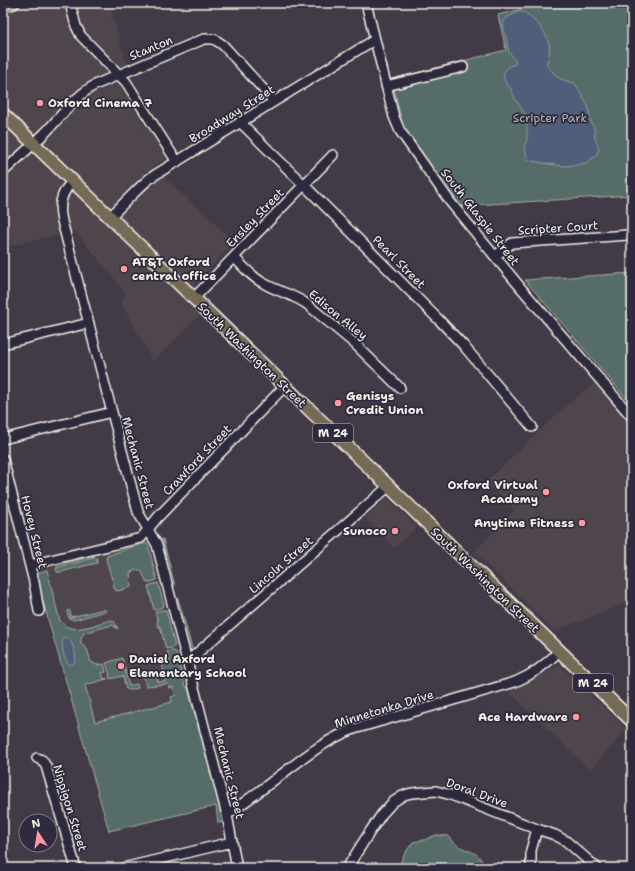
<svg xmlns="http://www.w3.org/2000/svg" width="635" height="871" font-family="'Shantell Sans',sans-serif">
  <style>
    .built { fill: #4f454d }
    .green { fill: #566c67; stroke: #a5aea8 }
    .water { fill: #505e79; stroke: #9299a5 }
    .lines { fill: none; stroke-linecap: round; stroke-linejoin: round }
    .minor-casing { stroke: #f4f1e8; stroke-width: 12 }
    .major-casing { stroke: #f4f1e8; stroke-width: 15 }
    .minor { stroke: #2f2a3d; stroke-width: 9 }
    .major { stroke: #756a55; stroke-width: 12 }
    .poi-dot { fill: #ff9aa2; stroke: #2f2a3d; stroke-width: 1.5 }
    .labels { text-anchor: middle; stroke-width: 3.5; stroke-linejoin: round; paint-order: stroke }
    .shield { fill: #2f2a3d; stroke: #b9b5b5; stroke-width: 1 }
    .shield-label { font-size: 11px; font-weight: bold; fill: #f4f1e8 }
    .street-label { font-size: 12px; fill: #f4f1e8; stroke: #2f2a3d }
    .poi-label { font-size: 12px; font-weight: bold; fill: #f4f1e8; stroke: #2f2a3d; text-anchor: start }
    .park-label { font-size: 12px; fill: #adb5ae; stroke: #2f2a3d }
  </style>
  <rect width="100%" height="100%" fill="#423a46"/>
  <filter id="ink" filterUnits="userSpaceOnUse"><feTurbulence type="fractalNoise" baseFrequency=".025" numOctaves="2"/><feDisplacementMap in="SourceGraphic" scale="8" xChannelSelector="R" yChannelSelector="G"/><feConvolveMatrix kernelMatrix="1 2 1 2 8 2 1 2 1" color-interpolation-filters="sRGB"/></filter>
  <g filter="url(#ink)">
    <!-- built -->
    <path class="built" d="M42 3H109L127 66 108 71 118 83 166 158 153 167 235 242 192 287 211 304 153 362 121 302 126 293 75 231 11 246 3 215V207L10 205 3 196V11Z
      M597 381 632 423V601L563 628 555 632 474 552 515 510 485 483 562 409Z
      M387 498 417 527 394 548 365 518Z
      M149 539 195 726 217 806 109 831 34 564Z
      M559 665 627 729 590 770 509 692Z"/>
    <!-- green -->
    <path class="green" d="M538 3H632V195L461 206 414 149 408 150 392 79 506 50 498 15 538 5Z
      M632 273V405L525 280Z
      M163 539 175 586H172L160 540Z
      M146 543 148 545 157 580 147 583 141 570H135L130 573 131 587 118 591 115 590 106 559 107 556C119 551 132 547 146 543Z
      M91 554 95 556 56 566 59 562Z
      M94 558H97V563L60 572H57L56 568Z
      M47 570 59 618C67 638 95 624 111 620L114 621 118 629 112 625 84 633 81 638V644L87 649 91 662 97 665 104 664 106 672 102 673 104 679 107 678V679L85 685 95 722 172 702 171 697 176 695 173 687 169 688 168 684 146 686 143 675C146 671 151 670 155 673L158 682 166 681 162 664 170 662 167 652 172 651 176 652 185 686 188 688 201 738 204 736 224 820 223 822 218 823 216 806 109 831 35 574Z
      M158 583 164 605 161 608 154 610 148 586Z
      M178 598 192 648 190 650 187 645 176 600Z
      M104 609 106 611 74 620 69 618 67 612 68 610 70 611 71 617Z
      M163 610H166L175 646 171 648 166 649 160 626 158 627 157 622 158 621 155 612Z
      M122 658C125 667 126 678 129 686L137 684 138 688 130 690 126 689 123 676 110 679 109 672 106 663Z
      M436 835 449 836C452 840 455 844 458 846 472 853 479 851 485 868H398L404 855 413 842 424 840Z"/>
    <!-- water -->
    <path class="water" d="M518 12C524 11 527 14 531 18 547 32 554 44 546 65L560 79 574 83 576 85 588 106 591 122 594 128 595 138 599 149 597 154 593 158 588 162 576 165 564 166 549 164 532 161 528 159 524 147 527 140V117L515 99 511 89 505 82 503 74 508 67 515 64 516 62 509 52 503 24 506 18Z
      M66 637C73 642 77 653 75 662L70 665C63 659 61 647 63 638Z"/>
    <g class="lines">
      <defs>
        <path id="minor" d="M70 3 76 26 81 36 126 82 177 162
          M366 3 394 117 400 131 451 203 521 288 632 417
          M386 86 463 67
          M240 122 304 185 441 322 463 345 532 427
          M3 172C17 159 30 147 44 134 61 117 75 95 97 84L204 39H214L223 45 274 101
          M73 181C61 192 58 205 62 221L138 512 157 545 227 815 237 868
          M110 217 138 189 150 178 374 40
          M495 256 512 243 628 235
          M234 257C243 267 253 278 265 284 279 292 295 295 308 305L355 344 400 388
          M194 298 333 155
          M3 344 89 323
          M3 439 112 412
          M3 459 34 582 39 611
          M30 565 141 538 158 517 285 386
          M188 661 388 487
          M37 758 42 760 46 766 76 868
          M227 815C243 803 259 792 274 780 300 761 324 740 354 729L515 682C532 675 546 665 559 651
          M123 868 232 842
          M347 868 371 830 382 814 393 802 404 795 412 793 436 791 451 795 537 829 555 835 566 841 597 868
          M531 868V850L537 829"/>
        <path id="major" d="M3 5 13 3
          M3 114 632 721"/>
      </defs>
      <!-- minor casing -->
      <use href="#minor" class="minor-casing"/>
      <!-- major casing -->
      <use href="#major" class="major-casing"/>
      <!-- minor -->
      <use href="#minor" class="minor"/>
      <!-- major -->
      <use href="#major" class="major"/>
    </g>
  </g>
  <!-- markers -->
  <g class="poi-dot">
    <circle cx="40" cy="103" r="4"/>
    <circle cx="124" cy="269" r="4"/>
    <circle cx="338" cy="403" r="4"/>
    <circle cx="546" cy="492" r="4"/>
    <circle cx="582" cy="523" r="4"/>
    <circle cx="395" cy="531" r="4"/>
    <circle cx="121" cy="666" r="4"/>
    <circle cx="576" cy="717" r="4"/>
  </g>
  <g class="labels">
    <!-- shield labels -->
    <g class="shield">
      <rect x="313" y="424" width="40" height="18" rx="3"/>
      <rect x="573" y="674" width="40" height="18" rx="3"/>
    </g>
    <g class="shield-label">
      <text x="333" y="437">M 24</text>
      <text x="593" y="687">M 24</text>
    </g>
    <!-- street labels -->
    <g class="street-label">
      <text transform="translate(151 48) rotate(-23)" y="4">Stanton</text>
      <text transform="translate(232 114) rotate(-32)" y="4">Broadway Street</text>
      <text transform="translate(480 217) rotate(52)" y="4">South Glaspie Street</text>
      <text transform="translate(255 218) rotate(-46)" y="4">Ensley Street</text>
      <text transform="translate(558 228) rotate(-4)" y="4">Scripter Court</text>
      <text transform="translate(399 262) rotate(45)" y="4">Pearl Street</text>
      <text transform="translate(338 315) rotate(39)" y="4">Edison Alley</text>
      <text transform="translate(252 355) rotate(44)" y="4">South Washington Street</text>
      <text transform="translate(197 460) rotate(-46)" y="4">Crawford Street</text>
      <text transform="translate(138 463) rotate(75)" y="4">Mechanic Street</text>
      <text transform="translate(34 532) rotate(76)" y="4">Hovey Street</text>
      <text transform="translate(281 565) rotate(-41)" y="4">Lincoln Street</text>
      <text transform="translate(485 580) rotate(44)" y="4">South Washington Street</text>
      <text transform="translate(384 709) rotate(-17)" y="4">Minnetonka Drive</text>
      <text transform="translate(229 773) rotate(76)" y="4">Mechanic Street</text>
      <text transform="translate(477 793) rotate(20)" y="4">Doral Drive</text>
      <text transform="translate(70 808) rotate(73)" y="4">Nippigon Street</text>
    </g>
    <!-- poi labels -->
    <g class="poi-label">
      <text x="48" y="107">Oxford Cinema 7</text>
      <text x="132" y="266">AT&amp;T Oxford<tspan x="132" dy="14">central office</tspan></text>
      <text x="346" y="400">Genisys<tspan x="346" dy="14">Credit Union</tspan></text>
      <text x="538" y="489" text-anchor="end">Oxford Virtual<tspan x="538" dy="14">Academy</tspan></text>
      <text x="574" y="527" text-anchor="end">Anytime Fitness</text>
      <text x="387" y="535" text-anchor="end">Sunoco</text>
      <text x="129" y="663">Daniel Axford<tspan x="129" dy="14">Elementary School</tspan></text>
      <text x="568" y="721" text-anchor="end">Ace Hardware</text>
    </g>
    <!-- park labels -->
    <g class="park-label">
      <text x="550" y="122">Scripter Park</text>
    </g>
  </g>
  <!-- margin -->
  <rect width="635" height="871" fill="none" stroke="#2f2a3d" stroke-width="16"/>
  <rect x="8" y="8" width="619" height="855" fill="none" stroke="#f4f1e8" stroke-width="1.5" filter="url(#ink)"/>
  <!-- north arrow -->
  <g transform="translate(38 833) rotate(348)"><circle r="19" fill="#2f2a3d" stroke="#7e7a81"/>
  <path d="M0-3L7 15L0 10L-7 15Z" fill="#ff9aa2"/>
  <text y="-6" font-size="11" font-weight="bold" text-anchor="middle" fill="#f4f1e8">N</text>
  </g>
</svg>
